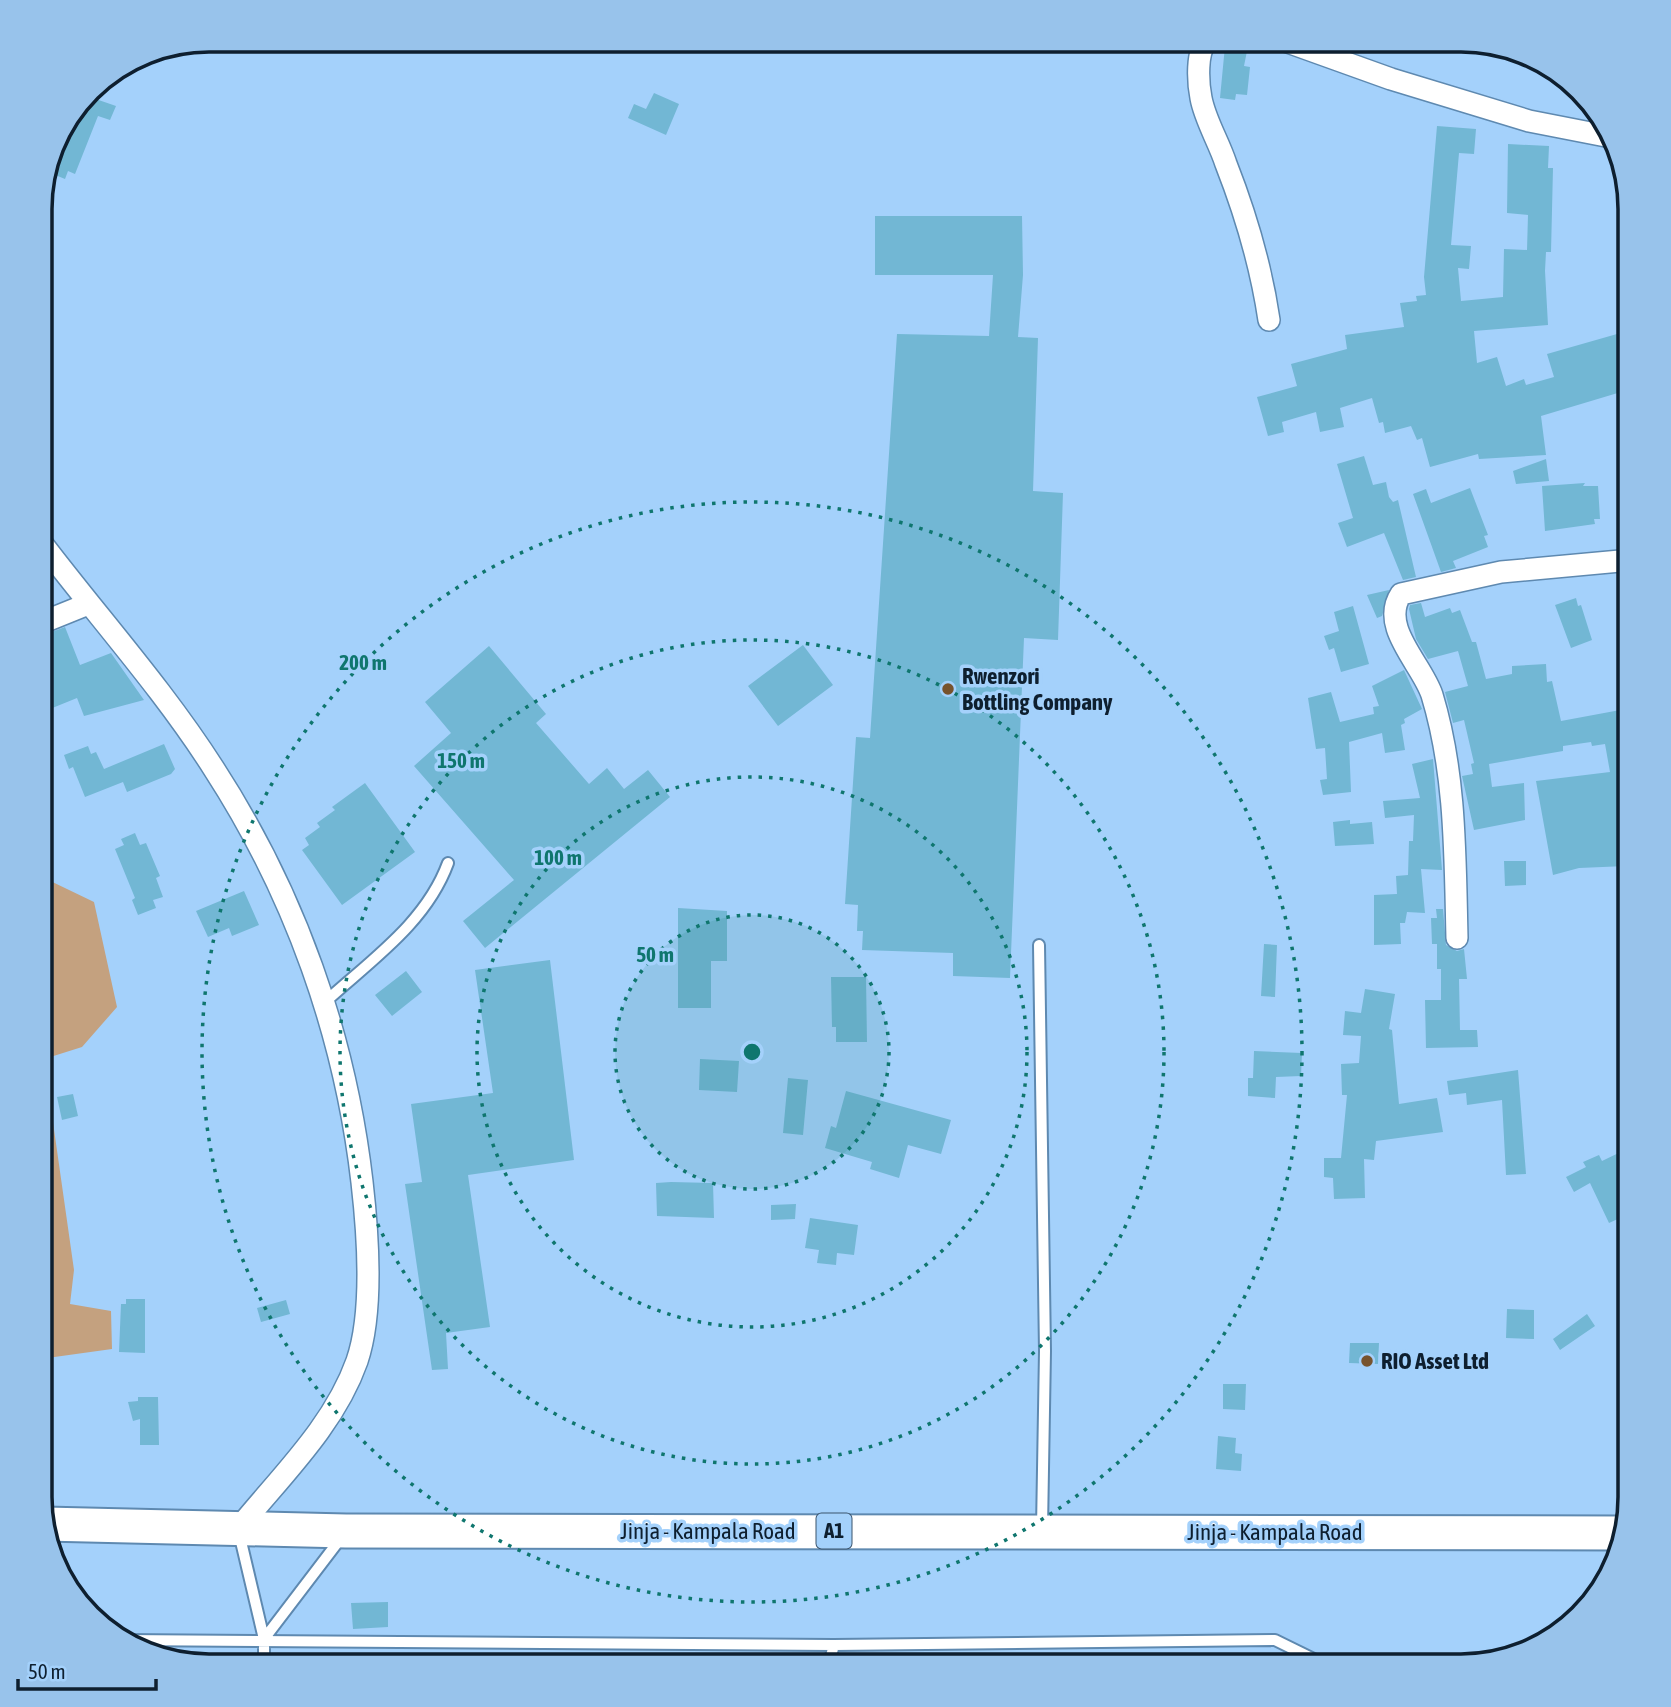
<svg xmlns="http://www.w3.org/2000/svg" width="1671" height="1707" font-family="'Asap Condensed',sans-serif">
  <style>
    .green { fill: #c4a17f }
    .building { fill: #72b7d4 }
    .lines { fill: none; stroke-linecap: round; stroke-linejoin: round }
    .service-casing { stroke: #5e89b0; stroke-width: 14 }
    .minor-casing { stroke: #5e89b0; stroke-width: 24 }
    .trunk-casing { stroke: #5e89b0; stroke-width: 37 }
    .service { stroke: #fff; stroke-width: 10 }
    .minor { stroke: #fff; stroke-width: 21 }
    .trunk { stroke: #fff; stroke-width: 33 }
    .ring { fill: none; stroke: #0f766e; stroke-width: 3.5; stroke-dasharray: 3.5 7 }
    .poi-dot { fill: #77532d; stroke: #a4d1fb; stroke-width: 2.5 }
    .labels { text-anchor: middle; stroke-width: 7; stroke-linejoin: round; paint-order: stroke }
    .shield { fill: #a4d1fb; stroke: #3b546c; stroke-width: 2 }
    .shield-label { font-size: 21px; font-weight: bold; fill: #0e1f2f }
    .poi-label { font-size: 23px; font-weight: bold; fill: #0e1f2f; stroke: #a4d1fb; text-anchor: start }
    .street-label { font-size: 23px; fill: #0e1f2f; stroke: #a4d1fb }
    .rim { fill: none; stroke: #0e1f2f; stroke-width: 3.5 }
    .centre { fill: #0f766e; stroke: #a4d1fb; stroke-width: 3.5 }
    .ring-label { font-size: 21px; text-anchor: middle; font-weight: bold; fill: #0f766e; stroke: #a4d1fb; stroke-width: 7; stroke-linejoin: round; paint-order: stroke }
  </style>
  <rect width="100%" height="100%" fill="#a4d1fb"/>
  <!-- green -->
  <path class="green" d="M40 876 94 902 117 1007 82 1047 44 1059 74 1270 70 1304 111 1311 112 1349 40 1359Z"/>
  <!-- building -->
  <path class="building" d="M1225 46 1247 51 1244 66 1250 67 1247 95 1236 94 1235 100 1220 98Z
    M654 93 679 104 666 135 628 118 634 104 646 109Z
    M87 96 116 106 110 120 98 116 75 174 68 171 65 179 48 172 58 134Z
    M1437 126 1476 129 1474 154 1459 153 1451 245 1471 246 1469 269 1458 268 1461 301 1503 297 1504 249 1527 250 1528 215 1507 213 1508 144 1549 146 1548 168H1553L1551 252H1546L1545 271 1548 325 1474 331 1477 363 1497 357 1506 386 1524 379 1526 385 1554 377 1547 354 1631 330V389L1541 416 1546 455 1479 459 1478 454 1430 467 1422 438 1417 440 1411 426 1385 433 1383 422 1379 423 1372 398 1340 408 1344 427 1320 432 1316 412 1282 422 1284 432 1268 436 1257 397 1297 386 1291 364 1347 349 1345 335 1404 327 1400 303 1417 301 1416 296 1426 295 1424 277Z
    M875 216H1022L1023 275 1018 337 1038 338 1033 491 1063 493 1058 640 1024 638 1010 978 953 976V953L862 950 863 931H857L858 905 845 904 856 737 870 738 897 334 989 336 993 275H875Z
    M1364 456 1373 485 1386 482 1389 497 1393 502 1398 500 1416 577 1403 580 1384 533 1347 547 1338 523 1353 518 1337 464Z
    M1546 459 1549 481 1516 484 1513 471Z
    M1585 483 1583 486H1598L1600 519H1594L1595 524 1545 531 1542 486Z
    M1470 488 1488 535 1484 536 1488 547 1453 561 1456 568 1441 572 1413 494 1426 489 1431 503Z
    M1389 590 1382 616 1377 618 1367 595Z
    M1576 598 1578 606 1581 605 1592 640 1571 648 1555 605Z
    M1421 603 1425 617 1450 608 1452 613 1460 610 1472 642H1476L1486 679 1512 674V666L1546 664 1547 682 1552 681 1561 721 1631 708V738L1621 740 1626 773H1631V851H1625L1626 866 1579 868 1553 875 1536 781 1610 772 1605 744 1592 746 1591 742 1563 746V751L1489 764 1492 787 1524 783 1525 820 1474 830 1462 776 1473 774 1471 764 1474 763 1464 720 1453 723 1445 692 1468 686 1458 651 1428 659 1416 639 1409 609 1410 605Z
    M1353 606 1369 664 1341 672 1334 648 1329 650 1324 636 1339 631 1334 612Z
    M65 627 80 665 111 653 144 700 84 716 77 698 40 713 41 636Z
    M803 645 833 685 778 726 748 686Z
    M489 646 546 714 536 723 589 784 607 768 624 789 648 770 670 797 485 948 463 921 514 880 414 766 451 733 425 702Z
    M1404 670 1422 709 1404 719 1405 723 1401 725 1405 750 1385 753 1382 733 1349 742 1351 792 1323 795 1320 780 1327 779 1325 748 1316 749 1308 698 1331 692 1340 722 1374 714 1373 707 1379 706 1372 686Z
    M164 744 175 769 171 774 127 792 123 782 85 797 73 767 69 769 64 755 88 746 91 754 96 752 104 769Z
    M1433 759 1442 870 1421 869 1425 913 1407 912 1405 923H1400L1401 944 1374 945V895L1397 894 1396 876 1408 875 1409 841H1413L1414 815 1385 818 1383 801 1420 798 1412 764Z
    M365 783 415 852 342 905 302 850 309 845 305 838 320 827 317 823 335 810 332 807Z
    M1350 820V824L1372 822 1374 844 1335 846 1333 822Z
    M135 833 140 845 146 843 160 876 156 878 163 897 153 900 156 908 138 915 132 900 135 898 115 849 124 845 121 839Z
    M1504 861H1526V885L1505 886Z
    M244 891 259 925 232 936 229 928 208 937 196 911Z
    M678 908 727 911V961H711V1008H678Z
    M1436 909H1443L1446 945 1457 951 1464 949 1467 979H1459L1460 1030H1477L1478 1047 1426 1048 1425 1000H1441V969H1437V944H1432L1431 918H1437Z
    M1264 944 1277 945 1275 997 1261 996Z
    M550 960 574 1160 468 1175 490 1327 446 1333 448 1369 432 1370 405 1184 422 1182 411 1104 493 1093 475 970Z
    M406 971 422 992 392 1016 375 995Z
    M831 977H866L867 1042H836V1027H832Z
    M1365 989 1395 994 1389 1029 1392 1030 1399 1104 1437 1098 1443 1132 1376 1141 1374 1160 1364 1159 1365 1198 1334 1199 1333 1178 1324 1177V1158H1341L1347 1095H1342L1341 1064 1359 1063 1361 1036 1343 1035 1345 1011 1361 1013Z
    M1254 1051 1302 1053 1301 1076 1276 1077 1275 1098 1248 1096V1078H1253Z
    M700 1059 739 1061 737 1092 699 1090Z
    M1518 1070 1526 1174 1506 1175 1502 1100 1467 1105 1466 1093 1449 1095 1447 1081Z
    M788 1078 808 1080 803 1135 783 1133Z
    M846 1091 951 1120 941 1154 908 1145 899 1178 870 1169 872 1162 825 1148 831 1126 836 1128Z
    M73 1094 78 1116 62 1120 57 1097Z
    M1631 1147V1213L1609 1223 1590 1183 1574 1192 1566 1177 1586 1167 1583 1162 1599 1155 1602 1161Z
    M671 1182 713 1183 714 1218 657 1216 656 1183Z
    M796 1204 795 1219 771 1220V1205Z
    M810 1218 858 1225 854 1255 837 1253 836 1265 817 1263 819 1250 805 1248Z
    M126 1299H145V1353L119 1352 121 1304H126Z
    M286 1300 290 1314 261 1322 257 1308Z
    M1507 1309 1534 1310V1339L1506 1338Z
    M1587 1314 1595 1326 1560 1350 1553 1339Z
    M1350 1343H1379L1378 1364 1349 1363Z
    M1223 1384H1246L1245 1410 1223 1409Z
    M138 1397H158L159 1445H140V1419L133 1421 128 1402 138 1401Z
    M1218 1436 1236 1438 1235 1453 1242 1454 1241 1471 1216 1469Z
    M388 1602V1627L353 1629 351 1603Z"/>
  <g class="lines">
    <defs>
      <path id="service" d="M1039 945 1045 1351 1042 1528
        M325 1002C371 960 426 923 448 863
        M239 1533 264 1639V1667
        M264 1639 341 1538
        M122 1640 834 1645 828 1667
        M834 1645 1275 1640 1330 1667"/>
      <path id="minor" d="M1207 41C1196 51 1198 83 1201 98 1205 120 1219 142 1226 164 1246 215 1261 266 1269 320
        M1285 41 1391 79 1529 121 1611 137
        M41 542C98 617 163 689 214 769 295 894 345 1035 362 1182 368 1234 374 1311 357 1361 334 1426 281 1476 238 1529
        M41 623 88 604
        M1457 938C1455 856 1456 774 1432 695 1422 664 1379 627 1401 594L1501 572 1631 560"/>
      <path id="trunk" d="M45 1524 346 1531 1623 1533"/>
    </defs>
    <!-- service casing -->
    <use href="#service" class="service-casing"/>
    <!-- minor casing -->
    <use href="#minor" class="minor-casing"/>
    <!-- trunk casing -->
    <use href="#trunk" class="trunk-casing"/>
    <!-- service -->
    <use href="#service" class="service"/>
    <!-- minor -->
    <use href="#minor" class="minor"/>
    <!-- trunk -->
    <use href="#trunk" class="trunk"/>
  </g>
  <!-- distance rings -->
  <circle cx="752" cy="1052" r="137" fill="#0f766e" fill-opacity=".12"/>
  <g class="ring">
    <circle cx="752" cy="1052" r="137"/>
    <circle cx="752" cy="1052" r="275"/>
    <circle cx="752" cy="1052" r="412"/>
    <circle cx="752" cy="1052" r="550"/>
  </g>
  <!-- markers -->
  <g class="poi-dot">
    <circle cx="948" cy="689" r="7"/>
    <circle cx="1367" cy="1361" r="7"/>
  </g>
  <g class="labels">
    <!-- shield labels -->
    <rect class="shield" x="816.5" y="1513.5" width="35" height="35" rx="5"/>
    <g class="shield-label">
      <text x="834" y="1538">A1</text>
    </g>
    <!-- poi labels -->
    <g class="poi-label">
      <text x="962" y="684">Rwenzori<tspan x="962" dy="26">Bottling Company</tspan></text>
      <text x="1381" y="1369">RIO Asset Ltd</text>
    </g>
    <!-- street labels -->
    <g class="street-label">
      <text x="708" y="1539">Jinja - Kampala Road</text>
      <text x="1275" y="1540">Jinja - Kampala Road</text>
    </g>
  </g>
  <!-- crop -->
  <path d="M0 0H1671V1707H0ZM209 52H1461A157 157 0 0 1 1618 209V1497A157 157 0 0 1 1461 1654H209A157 157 0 0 1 52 1497V209A157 157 0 0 1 209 52Z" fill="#98c3eb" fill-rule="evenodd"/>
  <path class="rim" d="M209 52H1461A157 157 0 0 1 1618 209V1497A157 157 0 0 1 1461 1654H209A157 157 0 0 1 52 1497V209A157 157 0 0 1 209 52Z"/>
  <circle cx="752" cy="1052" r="10" class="centre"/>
  <g class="ring-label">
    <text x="363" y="670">200 m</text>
    <text x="461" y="768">150 m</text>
    <text x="558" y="865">100 m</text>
    <text x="655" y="962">50 m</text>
  </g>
  <!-- scale -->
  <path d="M18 1679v10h138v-10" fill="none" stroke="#0e1f2f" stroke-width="3.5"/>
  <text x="28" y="1679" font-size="21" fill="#0e1f2f" stroke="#a4d1fb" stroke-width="5" paint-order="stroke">50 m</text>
</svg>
